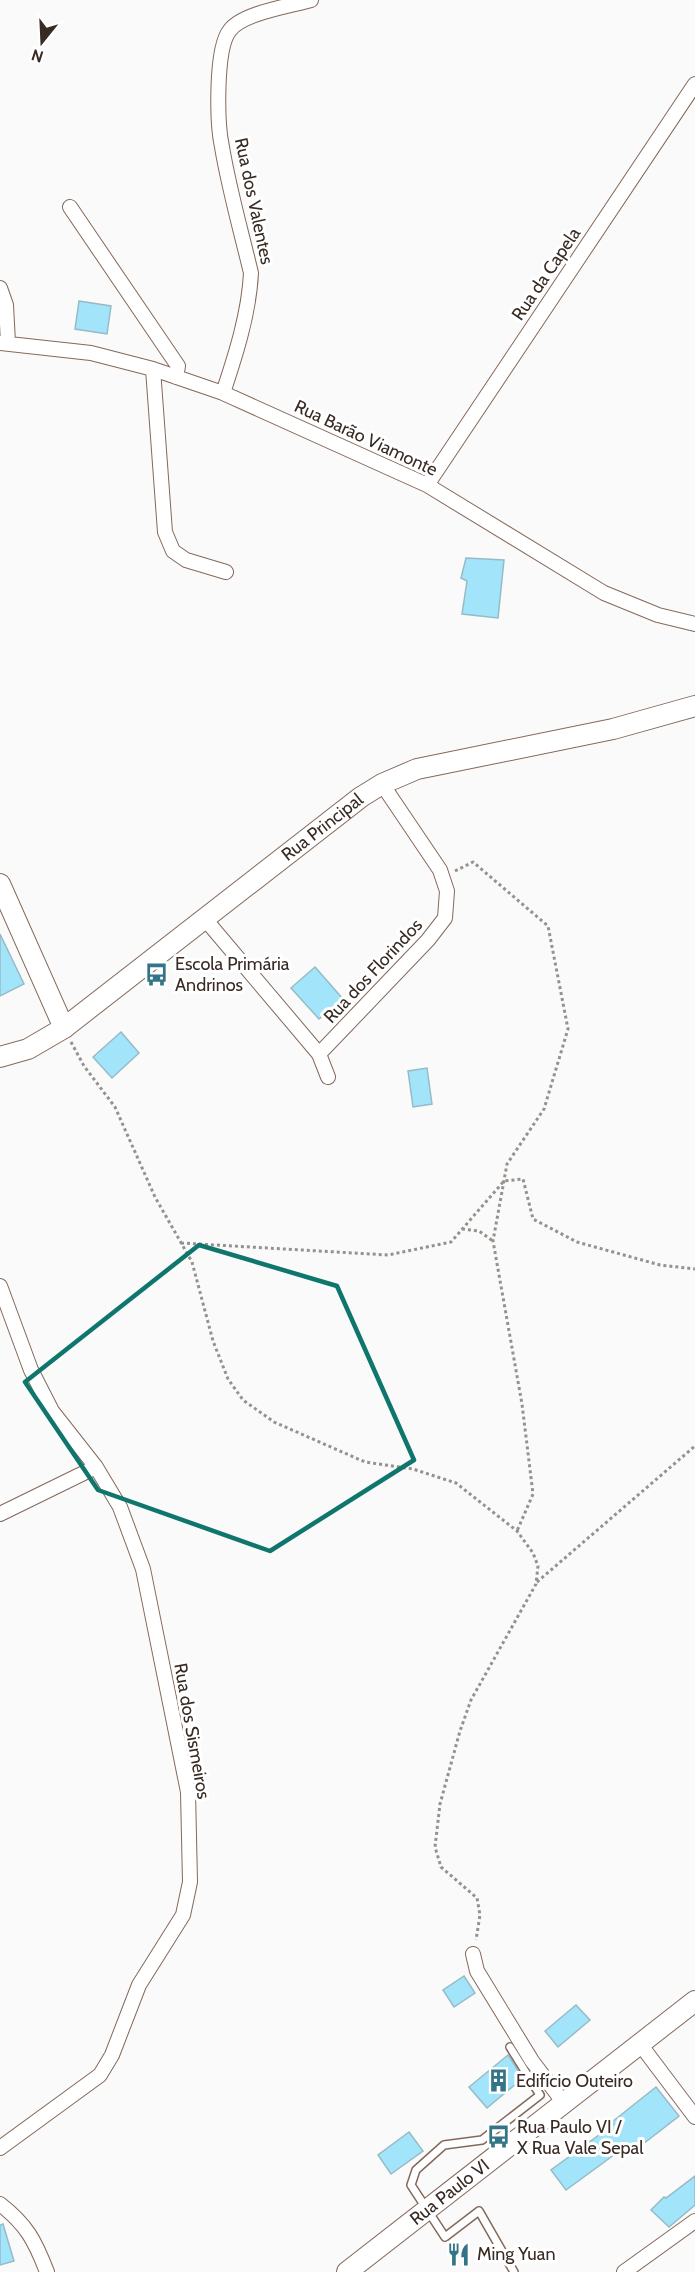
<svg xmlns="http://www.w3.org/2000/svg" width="695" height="2272" font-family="Cabin,sans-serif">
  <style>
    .building { fill: #a2e5fa; stroke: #97bbc6; stroke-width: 1.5 }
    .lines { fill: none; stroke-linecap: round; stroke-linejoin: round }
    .lane-casing { stroke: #84695a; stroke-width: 10 }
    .street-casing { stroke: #84695a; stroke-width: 16 }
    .secondary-casing { stroke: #84695a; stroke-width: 22 }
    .path { stroke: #97918d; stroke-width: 3; stroke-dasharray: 3 3; stroke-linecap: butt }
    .lane { stroke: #fff; stroke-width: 7 }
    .street { stroke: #fff; stroke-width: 14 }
    .secondary { stroke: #fff; stroke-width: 20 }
    .marked { fill: none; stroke: #0f766e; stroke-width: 4.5; stroke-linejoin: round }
    .labels { text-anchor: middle; stroke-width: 6; stroke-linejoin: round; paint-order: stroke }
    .street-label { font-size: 18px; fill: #372b24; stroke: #fff }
    .poi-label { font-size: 18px; fill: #372b24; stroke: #fff; text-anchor: start }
  </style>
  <rect width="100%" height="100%" fill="#fafafa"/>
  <!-- building -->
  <path class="building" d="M79 301 111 306 107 334 75 329Z
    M466 558 504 560 498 618 462 614 467 581 461 578Z
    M0 934 24 984 0 996Z
    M315 967 343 999 319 1019 291 988Z
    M121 1032 139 1053 112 1078 93 1057Z
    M427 1068 432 1104 413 1107 408 1071Z
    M464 1976 475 1993 454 2007 443 1990Z
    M576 2005 590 2020 558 2047 545 2031Z
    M508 2055 523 2078 487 2108 469 2087Z
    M656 2087 679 2116 634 2151 629 2144 566 2190 551 2170 614 2124 612 2122Z
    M409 2132 423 2151 391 2174 378 2155Z
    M695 2176V2205L669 2227 651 2210 664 2197 666 2198Z
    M3 2224 14 2261 0 2265V2225Z"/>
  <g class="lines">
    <defs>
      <path id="lane" d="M510 2047 540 2095 482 2140 444 2145 416 2170 411 2185 445 2237 479 2211 514 2272"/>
      <path id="street" d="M70 207 178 366 176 377
        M0 288 6 305 8 343
        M0 343 91 353 153 369 223 393 427 485 604 593 658 615 695 624
        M153 369 165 532 173 551 186 560 226 572
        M223 393C236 354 249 313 251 273 241 231 229 189 222 147 217 124 215 48 230 30 243 13 290 6 311 0
        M427 485 695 84
        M205 919 319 1054 328 1077
        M319 1054 428 940 445 918 447 891 440 870 382 784
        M0 1286 31 1370 52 1411 96 1467 120 1507 143 1569 188 1792 190 1882 183 1915 139 1985 112 2055 100 2075 0 2148
        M0 1514 96 1467
        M473 1954 477 1971 532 2061 564 2103
        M640 2044 695 2117
        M0 2204C27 2225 35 2241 47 2272
        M624 2272 695 2221"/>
      <g id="secondary">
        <path d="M0 884 64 1028"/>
        <path id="s1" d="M0 1057 28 1049 64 1028 361 797 382 784 417 769 613 729 695 706"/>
        <path id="s2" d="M347 2272 695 2001"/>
      </g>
    </defs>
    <!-- lane casing -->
    <use href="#lane" class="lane-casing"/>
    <!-- street casing -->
    <use href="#street" class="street-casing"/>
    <!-- secondary casing -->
    <use href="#secondary" class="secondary-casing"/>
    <!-- path -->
    <path class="path" d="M455 871 473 862 548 926 568 1029 544 1109 507 1164 493 1241 522 1404 533 1494 517 1531
      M71 1042 84 1066 115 1107 155 1197 192 1262 213 1341 228 1379 243 1400 274 1422 365 1462 413 1469 456 1483 517 1531 533 1553 538 1566 536 1584 471 1700 460 1731 440 1804 435 1847 441 1867 477 1898 480 1915 476 1940
      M462 1229 479 1231 493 1241
      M181 1243 388 1255 451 1242 504 1181 523 1179 533 1219 577 1242 660 1265 695 1269
      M537 1582 695 1446"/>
    <!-- lane -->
    <use href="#lane" class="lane"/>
    <!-- street -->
    <use href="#street" class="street"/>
    <!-- secondary -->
    <use href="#secondary" class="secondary"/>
  </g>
  <!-- marked area -->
  <path class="marked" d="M199 1245 337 1286 414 1460 270 1551 98 1490 25 1382Z"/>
  <!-- icons -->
  <defs>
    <symbol id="bus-bare" viewBox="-9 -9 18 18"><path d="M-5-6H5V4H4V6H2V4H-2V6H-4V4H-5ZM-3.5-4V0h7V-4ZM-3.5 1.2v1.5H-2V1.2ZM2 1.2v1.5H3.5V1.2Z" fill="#337587" stroke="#fff" stroke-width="2.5" paint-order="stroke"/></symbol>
    <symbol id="building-bare" viewBox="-9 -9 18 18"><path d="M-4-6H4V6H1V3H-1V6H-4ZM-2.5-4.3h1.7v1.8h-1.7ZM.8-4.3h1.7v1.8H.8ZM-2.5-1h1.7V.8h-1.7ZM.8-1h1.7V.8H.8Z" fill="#337587" stroke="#fff" stroke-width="2.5" paint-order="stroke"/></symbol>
    <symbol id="restaurant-bare" viewBox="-9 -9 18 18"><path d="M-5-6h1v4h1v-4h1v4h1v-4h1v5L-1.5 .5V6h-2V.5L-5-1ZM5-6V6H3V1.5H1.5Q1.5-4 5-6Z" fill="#337587" stroke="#fff" stroke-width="2.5" paint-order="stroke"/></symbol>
  </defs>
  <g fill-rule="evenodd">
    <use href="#bus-bare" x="140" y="958" width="33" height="33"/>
    <use href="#building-bare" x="482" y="2064" width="33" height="33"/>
    <use href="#bus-bare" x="482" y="2120" width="33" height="33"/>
    <use href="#restaurant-bare" x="442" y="2238" width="33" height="33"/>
  </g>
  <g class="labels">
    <!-- street labels -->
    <g class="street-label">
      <text transform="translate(254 201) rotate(78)" y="6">Rua dos Valentes</text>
      <text transform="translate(546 274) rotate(-56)" y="6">Rua da Capela</text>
      <text transform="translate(366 438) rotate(25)" y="6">Rua Barão Viamonte</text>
      <text dy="6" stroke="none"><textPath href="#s1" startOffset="398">Rua Principal</textPath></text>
      <text transform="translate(373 971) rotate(-47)" y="6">Rua dos Florindos</text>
      <text transform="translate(192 1731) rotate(80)" y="6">Rua dos Sismeiros</text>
      <text dy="6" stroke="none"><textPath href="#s2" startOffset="130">Rua Paulo VI</textPath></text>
    </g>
    <!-- poi labels -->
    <g class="poi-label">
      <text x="175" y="970">Escola Primária<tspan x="175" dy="21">Andrinos</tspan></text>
      <text x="516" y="2087">Edifício Outeiro</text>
      <text x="517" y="2133">Rua Paulo VI /<tspan x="517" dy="21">X Rua Vale Sepal</tspan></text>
      <text x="477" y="2260">Ming Yuan</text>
    </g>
  </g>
  <!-- north arrow -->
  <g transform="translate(42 42) rotate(198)" stroke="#ffffff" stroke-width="4.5" paint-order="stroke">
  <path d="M0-4.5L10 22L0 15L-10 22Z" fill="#372b24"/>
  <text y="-9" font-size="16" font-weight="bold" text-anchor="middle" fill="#372b24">N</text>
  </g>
</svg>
